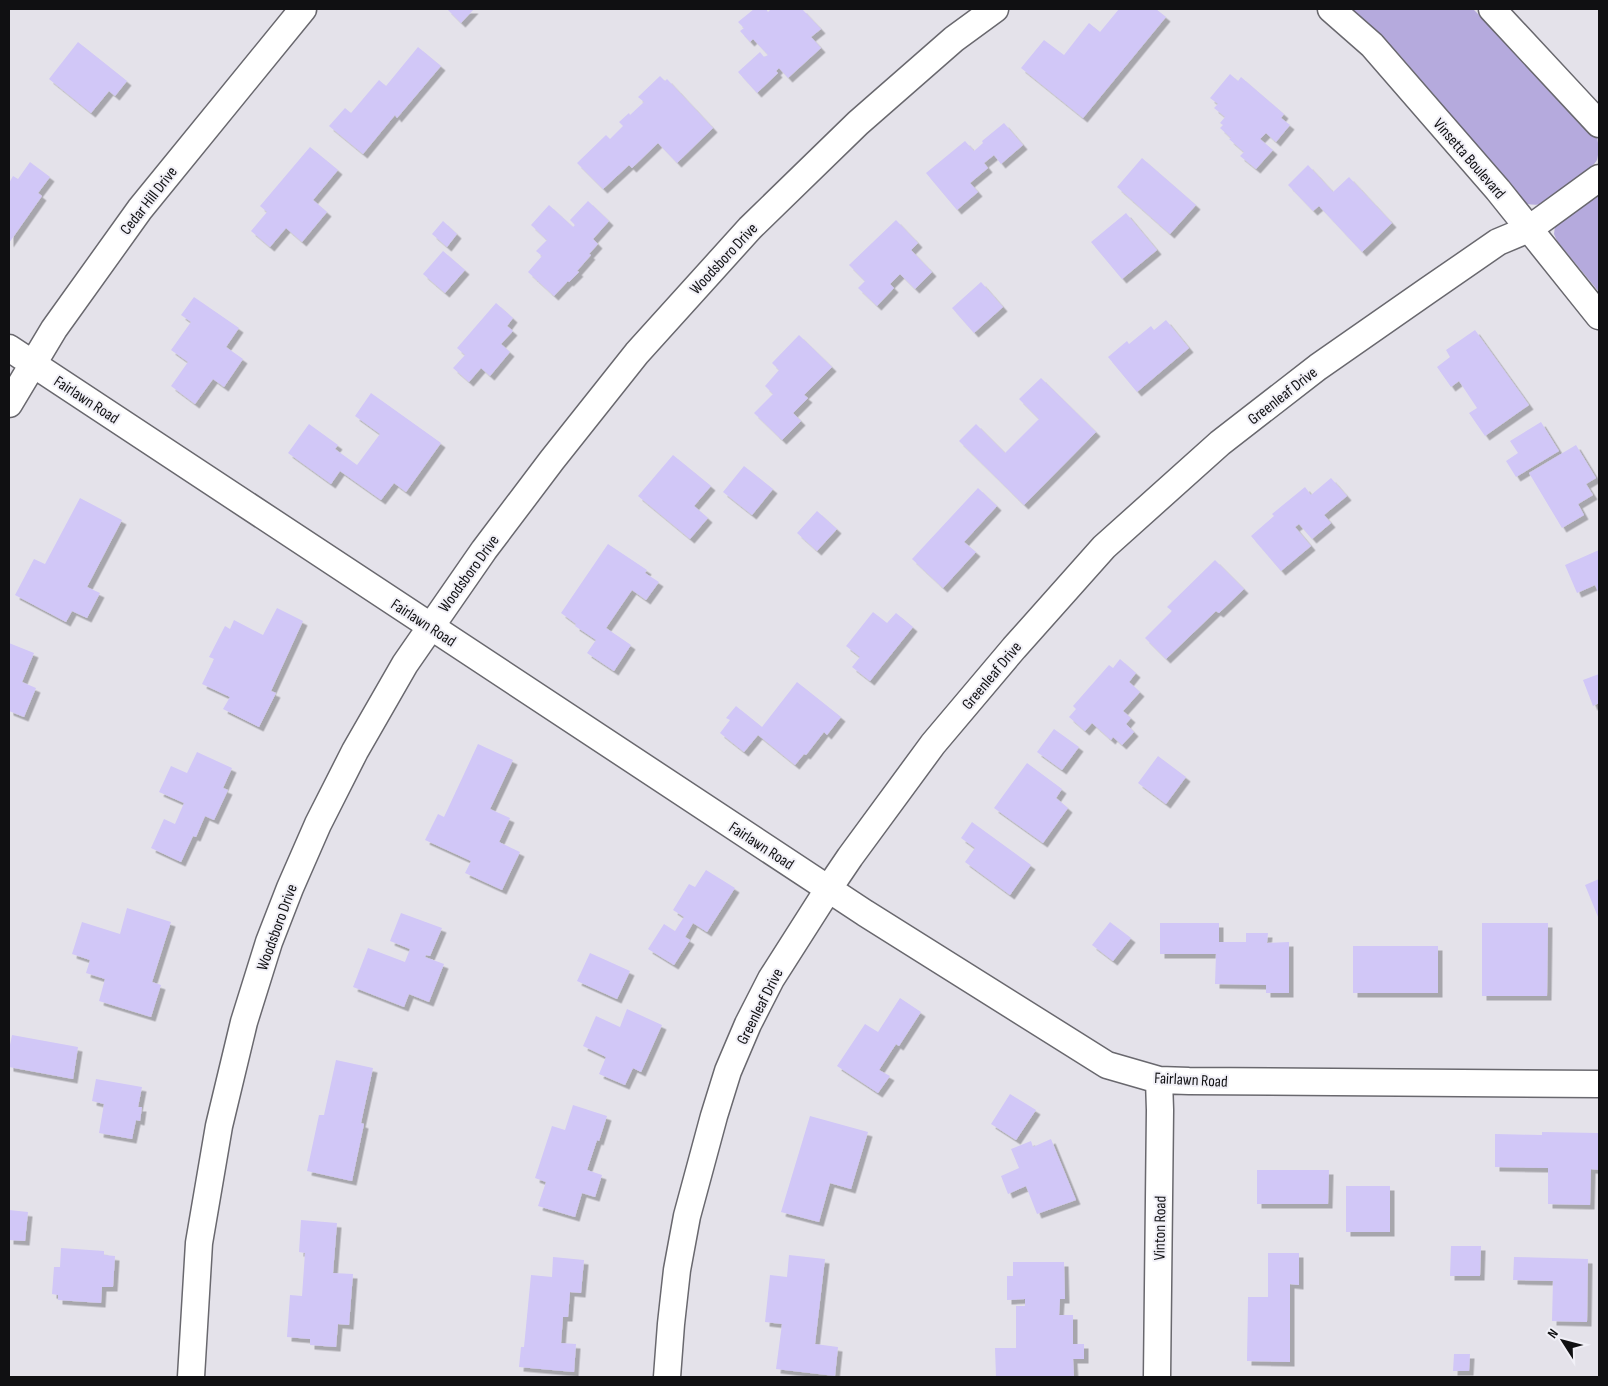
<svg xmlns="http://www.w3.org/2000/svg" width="1608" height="1386" font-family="'Sofia Sans Condensed',sans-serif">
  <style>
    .green { fill: #b5aadd }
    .building { fill: #d1c7f7; filter: url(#shadow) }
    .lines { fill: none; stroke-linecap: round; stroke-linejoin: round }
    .street-casing { stroke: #69686e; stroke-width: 29 }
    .street { stroke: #fff; stroke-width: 26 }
    .labels { text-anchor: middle; stroke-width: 4; stroke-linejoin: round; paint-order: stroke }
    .street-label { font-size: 16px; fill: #101012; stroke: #f1f0f7 }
  </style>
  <defs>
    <filter id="shadow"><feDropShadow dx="4.5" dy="4.5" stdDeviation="0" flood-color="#0004"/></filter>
  </defs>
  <rect width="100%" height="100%" fill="#e4e2ea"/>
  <!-- green -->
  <path class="green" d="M1349 9H1473L1595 129C1598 140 1600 149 1597 160 1594 167 1555 200 1547 203 1540 205 1534 205 1527 204L1398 53Z
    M1599 192V292L1557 241 1554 234 1555 226Z"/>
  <!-- building -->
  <path class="building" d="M447 9H474L461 23Z
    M754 9H766L768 12 771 9H802L821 29 811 37 821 48 788 78 779 68 776 71 778 73 757 93 738 72 760 52 764 57 768 55 753 39 750 42 740 31 744 28 738 22Z
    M1119 9H1156L1166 17 1083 118 1021 68 1044 40 1064 55 1089 23 1100 32Z
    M78 42 127 81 115 96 109 91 91 113 49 79Z
    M418 47 441 66 397 118 395 115 363 154 329 126 345 108 351 113 379 80 386 86Z
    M1230 74 1238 81 1241 77 1284 114 1281 118 1290 125 1276 142 1266 133 1260 139 1273 150 1256 169 1240 156 1244 152 1229 139 1231 138 1220 128 1223 125 1220 123 1225 117 1214 108 1218 104 1210 98Z
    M660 76 665 81 667 79 713 128 677 163 658 143 632 168 629 165 603 189 577 163 606 135 610 139 623 126 619 122 629 113 630 115 644 102 638 97Z
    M1004 123 1023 145 1001 164 994 155 984 163 988 168 970 183 978 192 957 210 926 173 965 141 974 151 983 143 982 141Z
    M310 147 338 170 313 200 327 212 302 242 286 228 270 247 251 231 267 212 260 206Z
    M1142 158 1196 205 1170 234 1117 187Z
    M30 162 50 177 38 193 42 196 9 243V183L13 176 18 179Z
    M1308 165 1333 192 1349 177 1392 223 1362 252 1319 206 1313 211 1288 185Z
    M588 201 609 221 593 239 598 244 589 254 591 255 577 271 579 272 569 282 568 281 554 296 528 272 542 256 536 251 547 240 531 225 549 205 573 227 575 225 570 220Z
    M1126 213 1157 250 1122 279 1091 242Z
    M896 220 918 243 911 250 932 272 915 289 900 274 890 284 894 288 877 306 858 288 865 281 849 265Z
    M443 221 457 234 447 247 432 234Z
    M443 251 465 270 445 293 423 274Z
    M981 282 1003 307 974 333 952 308Z
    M194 297 239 328 226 347 243 359 224 387 213 379 195 404 171 386 188 362 171 350 191 322 181 315Z
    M496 303 513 318 507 326 513 331 501 344 510 352 490 376 481 368 469 382 453 368 465 355 457 348Z
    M1166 320 1189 348 1137 392 1108 357 1127 341 1129 344 1151 326 1154 330Z
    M1475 330 1529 405 1485 436 1469 413 1477 408 1459 381 1451 387 1437 367 1450 357 1446 350Z
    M799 335 832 367 804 395 808 398 793 413 801 421 782 440 754 413 773 394 765 386 779 370 772 363Z
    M1041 378 1096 432 1024 505 959 441 976 424 1005 453 1039 419 1019 399Z
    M371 393 441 443 406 492 394 483 381 500 340 471 331 484 288 453 309 424 338 445 335 449 357 465 380 434 355 416Z
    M1541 422 1559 451 1516 477 1506 461 1518 453 1510 441Z
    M1576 445 1596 478 1586 484 1593 495 1578 504 1584 515 1562 528 1529 473Z
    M673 455 711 486 694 506 708 518 690 539 638 496Z
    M744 466 773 489 752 515 723 492Z
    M1331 478 1347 496 1324 515 1331 523 1312 539 1299 524 1295 527 1311 546 1281 571 1251 536 1274 516 1272 514 1305 487 1311 495Z
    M978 488 997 506 964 542 976 552 943 588 912 559Z
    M80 498 122 520 87 587 100 593 87 618 72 611 66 622 15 595 34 559 45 564Z
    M817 511 837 529 817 551 797 533Z
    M608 544 647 570 645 573 659 582 646 600 632 590 606 628 631 645 614 671 587 653 596 640 575 626 576 624 561 613Z
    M1599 550V594L1595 585 1577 593 1565 565Z
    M1215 560 1244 589 1219 613 1216 611 1166 659 1145 638 1172 611 1167 607Z
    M277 608 303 621 271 691 276 693 259 727 223 709 230 697 202 684 214 659 209 657 225 626 230 629 234 620 263 635Z
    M873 612 887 623 896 613 913 627 870 681 852 667 860 657 846 646Z
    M9 643 34 653 22 682 36 688 24 717 9 711Z
    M1120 659 1136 673 1129 682 1140 692 1123 711 1131 718 1126 724 1134 732 1122 745 1113 737 1111 740 1092 723 1085 731 1069 717 1076 709 1073 706 1109 665 1113 668Z
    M1599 674V703L1593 706 1583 680Z
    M797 682 841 717 827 735 824 732 806 755 804 754 795 765 758 735 744 752 720 733 730 720 726 718 736 706 762 727Z
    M1054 729 1079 747 1062 770 1037 752Z
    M478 744 513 760 490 809 510 818 499 842 520 852 502 890 465 873 471 861 425 840 438 814 444 817Z
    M197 752 232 768 223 788 228 790 214 820 205 816 196 837 193 836 181 862 151 848 164 819 175 824 184 803 159 792 171 766 187 773Z
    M1158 756 1186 777 1166 804 1138 783Z
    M1027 763 1062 789 1056 798 1068 808 1043 843 994 808Z
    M972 822 1031 865 1010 895 965 862 975 848 961 838Z
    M706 870 735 888 707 932 693 923 685 937 690 940 674 965 648 949 664 924 675 931 684 917 673 910 689 884 695 887Z
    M1599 879V917H1598L1585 885Z
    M127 908 171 922 152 982 161 985 151 1017 99 1001 105 979 86 973 90 960 72 954 82 922 120 934Z
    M401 913 442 928 430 956 426 955 425 957 444 964 429 1002 409 994 404 1007 353 987 368 948 405 962 410 949 390 941Z
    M1110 922 1131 938 1113 961 1092 945Z
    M1160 923H1219V942H1246V933H1268L1267 943 1289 942V993H1266V985L1215 984 1216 954H1160Z
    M1482 923H1548L1547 996H1482Z
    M1353 946H1438V993H1353Z
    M590 953 630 971 617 999 577 981Z
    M900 998 921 1012 899 1046 896 1044 879 1070 890 1076 878 1093 837 1066 865 1024 878 1032Z
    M627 1009 662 1025 641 1072 633 1068 625 1085 599 1074 606 1057 583 1046 596 1016 620 1027Z
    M12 1035 78 1047 73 1079 9 1067V1050Z
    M336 1060 373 1068 361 1123 364 1124 352 1181 307 1171 319 1115H324Z
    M96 1079 142 1087 138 1107H142L140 1121 136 1120 132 1139 99 1133 104 1104 92 1101Z
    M1010 1094 1036 1110 1016 1140 991 1124Z
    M573 1105 607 1116 599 1141 597 1140 587 1170 602 1175 595 1197 582 1193 575 1217 538 1206 546 1182 535 1178 552 1126 565 1130Z
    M810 1116 868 1132 851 1189 830 1183 819 1222 781 1212Z
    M1542 1132 1599 1133V1170L1591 1169 1590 1205 1548 1204V1168L1495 1167V1134L1542 1135Z
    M1051 1139 1076 1200 1037 1214 1026 1186 1008 1194 1001 1176 1019 1168 1011 1149 1031 1141 1033 1147Z
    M1257 1170H1329L1328 1204H1257Z
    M1346 1186H1390V1232H1346Z
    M9 1210 28 1212 25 1241 9 1240Z
    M301 1220 337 1223 333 1273 353 1274 349 1325 338 1324 336 1347 310 1345V1339L287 1337 290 1295 302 1296 305 1253 299 1252Z
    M1451 1246H1481L1480 1276H1450Z
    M61 1248 104 1251V1255L115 1256 113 1287H102L101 1303 58 1300V1295L52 1294 54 1267H60Z
    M1268 1253H1299V1285L1290 1284V1362L1247 1361 1248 1297H1268Z
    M789 1255 825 1259 815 1344 838 1347 835 1376 776 1369 782 1324 765 1322 770 1275 787 1277Z
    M553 1257 584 1260 581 1293 570 1292 568 1317H563L561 1343 576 1344 574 1372 519 1367 521 1347H524L531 1275 552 1277Z
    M1514 1257 1588 1259 1587 1322 1552 1321 1553 1281 1513 1280Z
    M1013 1262H1064L1065 1299H1060L1059 1315H1073V1344H1084V1359H1073L1074 1376 996 1377 995 1348H1016V1306H1025V1299L1007 1300V1276H1013Z
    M1454 1354H1470L1469 1371H1453Z"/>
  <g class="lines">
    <defs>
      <path id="street" d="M1331 9 1372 45 1498 190 1599 316
        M1492 9 1599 124
        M9 348 865 913 1107 1065 1159 1080 1189 1081 1599 1084
        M9 404 54 329 140 209 303 9
        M191 1377 199 1243 219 1126 244 1022 269 942 290 888 318 824 355 751 405 664 484 550 552 460 637 353 750 228 858 123 954 39 995 9
        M667 1377 671 1324 677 1270 687 1216 714 1116 728 1071 748 1024 771 979 829 888 850 857 933 744 1014 648 1104 547 1220 443 1318 367 1427 291 1498 242 1529 229 1599 178
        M1157 1377 1160 1110 1159 1080"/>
    </defs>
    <!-- street casing -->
    <use href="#street" class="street-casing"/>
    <!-- street -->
    <use href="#street" class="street"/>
  </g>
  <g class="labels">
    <!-- street labels -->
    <g class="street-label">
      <text transform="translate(1470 158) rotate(49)" y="6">Vinsetta Boulevard</text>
      <text transform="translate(148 200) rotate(-52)" y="6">Cedar Hill Drive</text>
      <text transform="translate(723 258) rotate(-47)" y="6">Woodsboro Drive</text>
      <text transform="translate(1282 395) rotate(-38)" y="6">Greenleaf Drive</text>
      <text transform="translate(87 399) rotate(33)" y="6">Fairlawn Road</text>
      <text transform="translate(468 573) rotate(-54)" y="6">Woodsboro Drive</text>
      <text transform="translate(424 622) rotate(33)" y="6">Fairlawn Road</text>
      <text transform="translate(991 675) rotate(-50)" y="6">Greenleaf Drive</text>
      <text transform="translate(762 845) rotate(33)" y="6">Fairlawn Road</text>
      <text transform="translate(276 927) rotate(-70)" y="6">Woodsboro Drive</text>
      <text transform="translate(759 1006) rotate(-63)" y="6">Greenleaf Drive</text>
      <text transform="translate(1191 1079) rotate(3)" y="6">Fairlawn Road</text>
      <text transform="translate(1159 1228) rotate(-89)" y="6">Vinton Road</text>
    </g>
  </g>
  <!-- border -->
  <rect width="1608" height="1386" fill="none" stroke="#101012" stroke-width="20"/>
  <!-- north arrow -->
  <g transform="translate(1563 1341) rotate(306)" stroke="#f1f0f7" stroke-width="4" paint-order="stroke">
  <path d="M0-4L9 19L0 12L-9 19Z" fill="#101012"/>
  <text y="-8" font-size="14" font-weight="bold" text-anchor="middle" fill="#101012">N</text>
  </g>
</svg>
